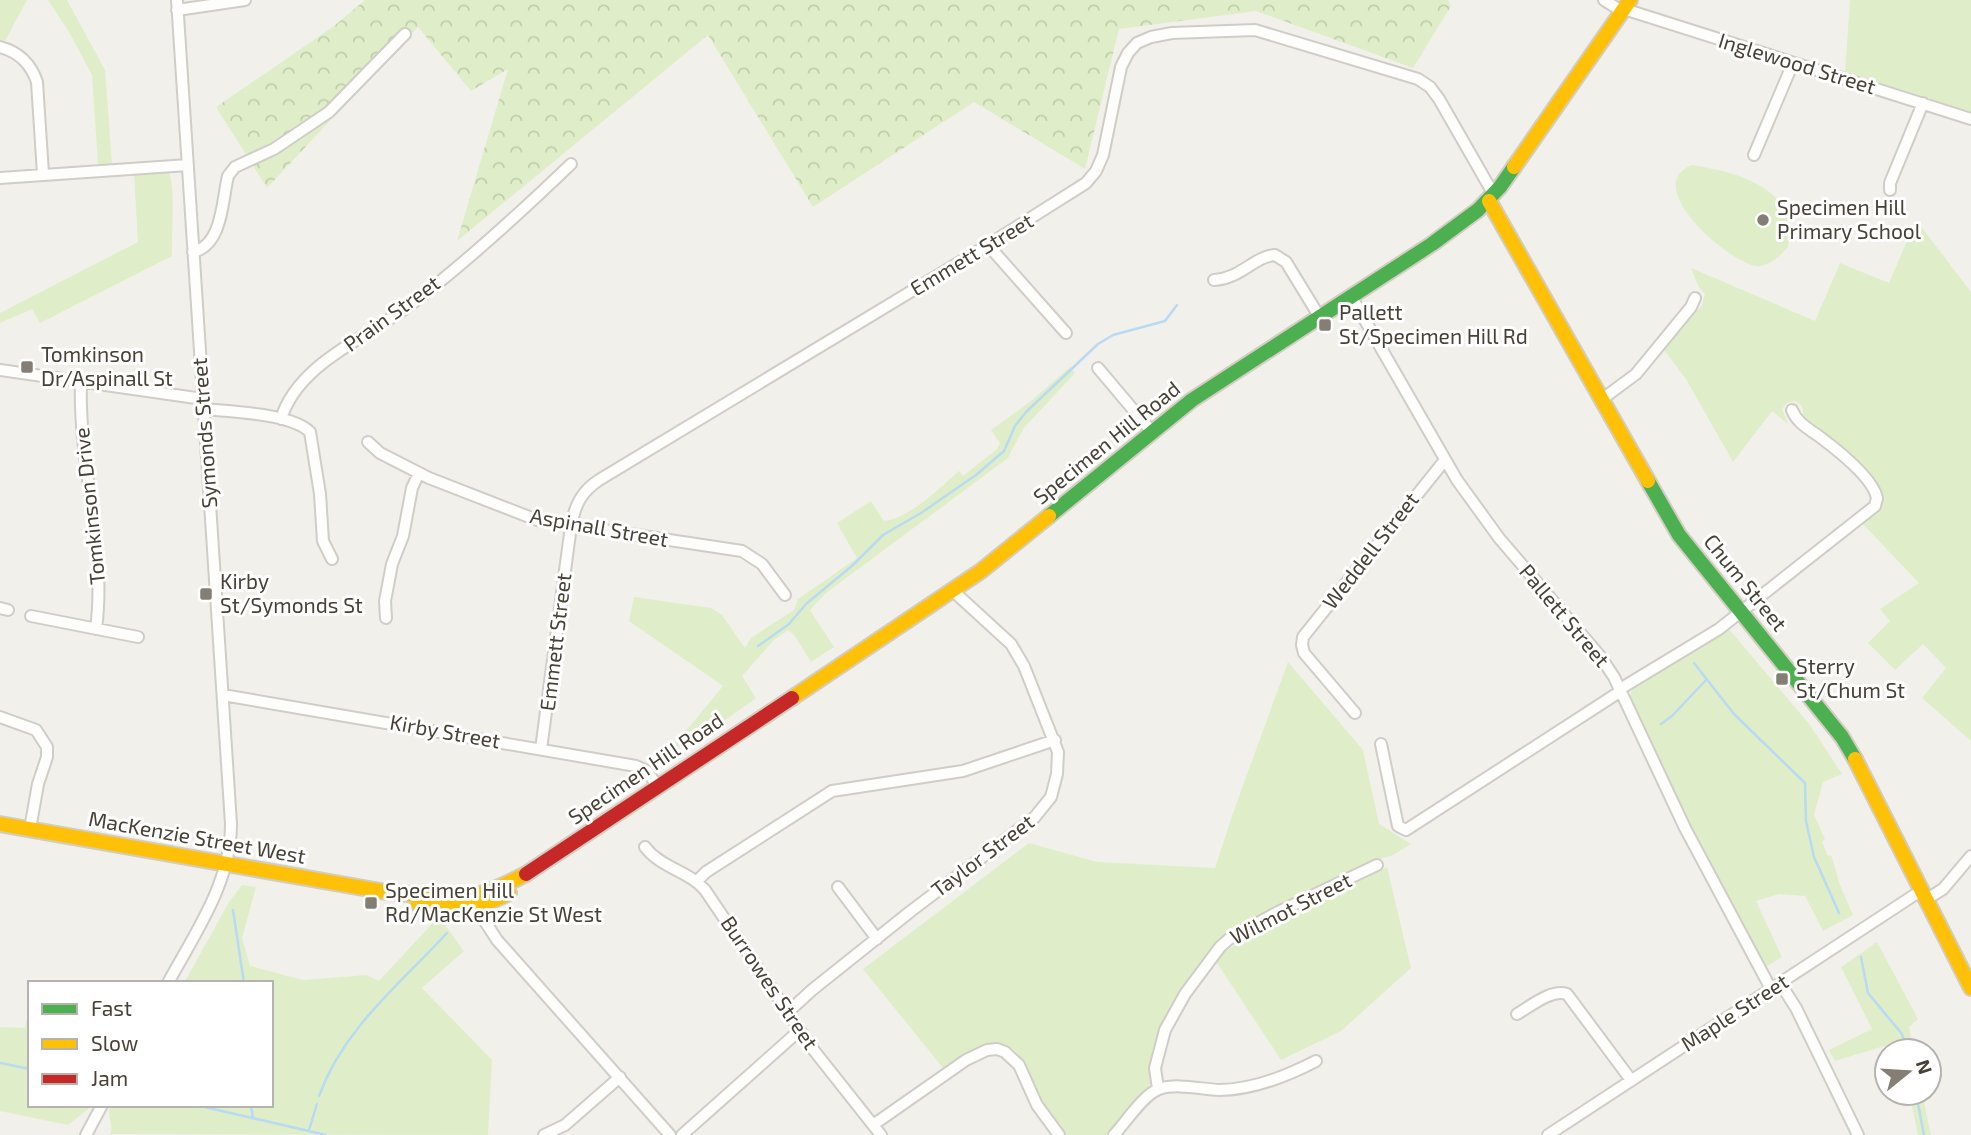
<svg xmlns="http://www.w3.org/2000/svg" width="1971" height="1135" font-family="'Exo 2',sans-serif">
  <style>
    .green { fill: #dfeec8 }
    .forest { fill: url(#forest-crowns) }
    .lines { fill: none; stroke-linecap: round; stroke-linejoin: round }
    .stream { stroke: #b8daf2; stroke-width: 2.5 }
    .street-casing { stroke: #d0cdc8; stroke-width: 14 }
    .fast-casing { stroke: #d2cdc0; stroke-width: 18 }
    .slow-casing { stroke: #d2cdc0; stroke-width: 18 }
    .jam-casing { stroke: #d2cdc0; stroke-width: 18 }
    .street { stroke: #fdfdfc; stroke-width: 10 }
    .fast { stroke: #4caf50; stroke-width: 14 }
    .slow { stroke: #ffc107; stroke-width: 14 }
    .jam { stroke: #c62828; stroke-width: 14 }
    .poi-dot { fill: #847e74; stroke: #fff; stroke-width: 2.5 }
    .labels { text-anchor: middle; stroke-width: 6; stroke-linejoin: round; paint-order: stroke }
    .street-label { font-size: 21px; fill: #484135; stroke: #fff }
    .poi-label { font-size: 21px; fill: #484135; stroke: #fff; text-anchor: start }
  </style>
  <defs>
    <pattern id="forest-crowns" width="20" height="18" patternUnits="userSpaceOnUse" patternTransform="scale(1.75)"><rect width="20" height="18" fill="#dfeec8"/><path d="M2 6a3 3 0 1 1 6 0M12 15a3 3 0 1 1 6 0" fill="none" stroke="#c1cdac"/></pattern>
  </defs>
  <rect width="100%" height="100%" fill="#f2f0ea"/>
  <!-- green -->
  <path class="green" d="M0 0H27L5 41 0 40Z
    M48 0H67L105 70 112 164H98L92 75 69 32Z
    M1850 0H1971V112L1845 72Z
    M1692 165C1725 170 1779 182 1789 220 1791 228 1789 238 1788 247 1781 255 1768 268 1756 266 1730 263 1639 186 1692 165Z
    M169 172C176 194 171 230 172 256L40 323 32 309 0 323V313L138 242 134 174Z
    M1916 220 1971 292V741L1922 698 1946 668 1923 644 1895 670 1868 643 1890 621 1880 609 1919 583 1862 523 1881 499 1804 419 1802 406 1795 401 1787 403 1782 409 1788 424 1772 411 1733 462 1686 379 1664 350 1702 305 1705 294 1699 288 1691 268 1815 321 1840 263 1889 283Z
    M1070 367 1075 373 1023 429 1008 458 826 593 810 610 834 647 811 662 794 635 788 630 774 640 742 676 756 698 696 741 671 749 723 686 629 621 634 597 711 608 722 615 745 648 751 638 794 610 798 599 857 558 837 523 871 501 884 521C912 517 938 489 959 471L963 476 997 449 1000 443 991 430 1031 401Z
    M1728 628 1810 725 1842 774 1823 782 1814 815 1825 839 1822 842 1828 856 1831 855 1840 885 1853 915 1823 931 1805 896 1779 894 1756 901 1782 957 1766 967 1688 822 1630 699 1631 692 1634 687Z
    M1288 662 1363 750 1379 824 1411 844 1393 855 1374 861 1236 929 1217 943 1209 953 1153 1051C1147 1065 1153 1072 1150 1084 1146 1099 1118 1123 1107 1135H1067L1055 1124 1039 1098 1015 1050 1001 1044 988 1045 969 1052 943 1068 863 969 1029 843 1097 862 1215 868 1233 813Z
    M1387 867 1411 968 1341 1031 1281 1060 1215 960 1226 950Z
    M242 885 256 887 242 938 250 966 303 980 367 975 379 981 431 925 429 921 445 925 464 951 422 988 492 1060 488 1135 110 1134C115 1124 105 1116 111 1105H271V983H184L229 902Z
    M1877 942 1918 1019 1909 1027 1914 1051H1899L1897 1042 1835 1061 1829 1050 1872 1029 1841 967Z
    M30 1003V1105H93L68 1125 0 1111V1027L25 1028Z
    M1909 1093H1922L1931 1135H1918Z"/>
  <!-- forest -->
  <path class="forest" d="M365 0H1448L1451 6 1413 68 1256 11 1119 29 1085 169 974 102 813 207 708 35 457 241 508 69 471 91 418 27 267 188 216 107 334 26Z"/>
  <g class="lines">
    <!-- stream -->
    <path class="stream" d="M758 646 789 624 806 604 853 565 883 535 921 513 976 475 1004 451 1015 426 1026 412 1098 344 1113 335 1165 321 1177 305
      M1694 663 1734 714 1805 783 1806 821 1814 857 1839 913
      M1661 724 1672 716 1706 680
      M233 910 244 983
      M1861 957 1868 993 1902 1034 1907 1051
      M0 1063 30 1069
      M1916 1093 1924 1135
      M319 1096C343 1029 400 984 447 933
      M196 1105 326 1135
      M251 1105 253 1118
      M309 1130 317 1104"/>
    <defs>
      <path id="street" d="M1604 0 1623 12
        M1624 9 1971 119
        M177 10 245 0
        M0 47C19 52 31 64 37 82L43 174
        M1754 155 1793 63
        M0 178 188 165
        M1890 190V183L1923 103
        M988 245 1066 333
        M193 252C223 245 222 200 228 176L235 167 274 149 329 112 405 34
        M1214 280C1242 278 1253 257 1275 255L1286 262 1319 316
        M1351 296 1457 480 1499 538 1600 656 1614 677 1685 828 1771 989
        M1098 368 1152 432
        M0 370 203 399
        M81 382C78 465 107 546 96 629
        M1601 400 1636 374 1691 307 1695 298
        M204 409C231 412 291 413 310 432L320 494 323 541 332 559
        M281 419C298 363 367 338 410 305 467 262 520 213 571 164
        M368 442 380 453 429 478 537 520 742 551 762 564 785 595
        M0 608 8 610
        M31 616 138 637
        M386 618 385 601 392 564 403 536 412 488 419 473
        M1620 689 1719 629 1875 506 1877 498C1873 478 1836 449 1820 437 1809 429 1797 423 1792 410
        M223 695 636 766 647 771 658 787
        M1355 713 1304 653 1302 645 1303 637 1445 460
        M0 717 36 730 47 747V757L38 784 30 829
        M1381 744 1398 826 1406 830 1621 691
        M541 749 571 526C575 505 581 492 599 480L988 245 1086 183 1096 171 1103 155 1121 67 1128 53 1137 43 1151 37 1172 33 1255 30 1418 79 1430 87 1439 99 1494 195
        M645 847C661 868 689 871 705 890L812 1048 881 1135
        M697 881 706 872 832 791 963 771 1055 740
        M838 887 877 939
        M477 899 486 923 497 940 670 1135
        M1927 899 1943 889 1971 856
        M168 983C195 933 231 883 231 824L177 0
        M1780 983 1796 1008 1858 1135
        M788 1012 812 990 911 911 1034 818 1051 797 1057 774 1058 752 1024 666 1011 644 952 590
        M1517 1014C1531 1006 1551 989 1567 994L1631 1080
        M1158 1089 1155 1068 1165 1030 1185 994 1220 947 1229 939 1278 912 1377 865
        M873 1125 966 1060 987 1050 997 1049 1005 1052 1019 1065 1037 1105 1059 1135
        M86 1135 102 1105
        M544 1135 565 1125 620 1077
        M682 1135 800 1030
        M1114 1135C1125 1123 1144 1094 1159 1089 1177 1083 1200 1089 1219 1090 1252 1090 1287 1076 1316 1061
        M1548 1135 1922 890"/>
      <path id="fast" d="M1648 481 1679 535 1842 737 1855 759
        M1049 516 1192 400 1432 244 1478 210 1500 187 1514 167"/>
      <path id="slow" d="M1514 167 1630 0
        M1489 201 1648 481
        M792 698 981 571 1049 516
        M1855 759 1971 988
        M0 824 386 892C405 892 423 897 441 899 472 901 499 888 526 874
        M418 904C451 911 479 909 509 893"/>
      <path id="jam" d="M526 874 792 698"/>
    </defs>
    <!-- street casing -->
    <use href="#street" class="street-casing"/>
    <!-- fast casing -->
    <use href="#fast" class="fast-casing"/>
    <!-- slow casing -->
    <use href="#slow" class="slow-casing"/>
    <!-- jam casing -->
    <use href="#jam" class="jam-casing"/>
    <!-- street -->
    <use href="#street" class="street"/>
    <!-- fast -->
    <use href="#fast" class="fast"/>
    <!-- slow -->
    <use href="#slow" class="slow"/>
    <!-- jam -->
    <use href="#jam" class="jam"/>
  </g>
  <!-- markers -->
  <g class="poi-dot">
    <circle cx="1763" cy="220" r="7"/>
    <rect x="1318" y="318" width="14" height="14" rx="3.5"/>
    <rect x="20" y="360" width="14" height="14" rx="3.5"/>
    <rect x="199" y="587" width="14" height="14" rx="3.5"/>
    <rect x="1775" y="672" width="14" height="14" rx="3.5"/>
    <rect x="364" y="896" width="14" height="14" rx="3.5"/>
  </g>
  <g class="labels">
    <!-- street labels -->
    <g class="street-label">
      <text transform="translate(1797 64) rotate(17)" y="7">Inglewood Street</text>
      <text transform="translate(972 255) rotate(-31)" y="7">Emmett Street</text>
      <text transform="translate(392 314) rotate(-36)" y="7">Prain Street</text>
      <text transform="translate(205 433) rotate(-94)" y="7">Symonds Street</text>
      <text transform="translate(1107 443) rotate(-39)" y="7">Specimen Hill Road</text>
      <text transform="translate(90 506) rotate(-96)" y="7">Tomkinson Drive</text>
      <text transform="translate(599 528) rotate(10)" y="7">Aspinall Street</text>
      <text transform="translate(1371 551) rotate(-52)" y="7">Weddell Street</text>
      <text transform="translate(1745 583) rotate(51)" y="7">Chum Street</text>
      <text transform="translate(1564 616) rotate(50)" y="7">Pallett Street</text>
      <text transform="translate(556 642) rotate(-83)" y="7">Emmett Street</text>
      <text transform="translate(445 732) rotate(10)" y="7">Kirby Street</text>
      <text transform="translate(646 769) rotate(-34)" y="7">Specimen Hill Road</text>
      <text transform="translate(197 838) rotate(10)" y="7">MacKenzie Street West</text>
      <text transform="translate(983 856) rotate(-37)" y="7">Taylor Street</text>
      <text transform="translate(1291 909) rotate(-27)" y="7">Wilmot Street</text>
      <text transform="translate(769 983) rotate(56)" y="7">Burrowes Street</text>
      <text transform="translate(1735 1013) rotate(-33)" y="7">Maple Street</text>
    </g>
    <!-- poi labels -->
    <g class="poi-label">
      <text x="1777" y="215">Specimen Hill<tspan x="1777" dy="24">Primary School</tspan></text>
      <text x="1339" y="320">Pallett<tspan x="1339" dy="24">St/Specimen Hill Rd</tspan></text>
      <text x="41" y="362">Tomkinson<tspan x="41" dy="24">Dr/Aspinall St</tspan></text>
      <text x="220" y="589">Kirby<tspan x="220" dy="24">St/Symonds St</tspan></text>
      <text x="1796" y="674">Sterry<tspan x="1796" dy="24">St/Chum St</tspan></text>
      <text x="385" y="898">Specimen Hill<tspan x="385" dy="24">Rd/MacKenzie St West</tspan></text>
    </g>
  </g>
  <!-- legend -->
  <rect x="28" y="981" width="245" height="126" fill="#ffffff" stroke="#b6b3ae" stroke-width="2"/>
  <rect x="42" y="1004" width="35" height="10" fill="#4caf50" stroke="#b6b3ae" stroke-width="2"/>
  <text x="91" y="1016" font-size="21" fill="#484135">Fast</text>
  <rect x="42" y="1039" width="35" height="10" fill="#ffc107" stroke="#b6b3ae" stroke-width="2"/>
  <text x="91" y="1051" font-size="21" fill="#484135">Slow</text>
  <rect x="42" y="1074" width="35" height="10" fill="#c62828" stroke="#b6b3ae" stroke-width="2"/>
  <text x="91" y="1086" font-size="21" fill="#484135">Jam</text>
  <!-- north arrow -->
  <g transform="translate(1908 1072) rotate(72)"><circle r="33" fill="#ffffff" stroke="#b6b3ae" stroke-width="2"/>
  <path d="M0-5L12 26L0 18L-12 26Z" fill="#847e74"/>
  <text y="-10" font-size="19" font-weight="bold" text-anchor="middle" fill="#484135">N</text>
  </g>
</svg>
